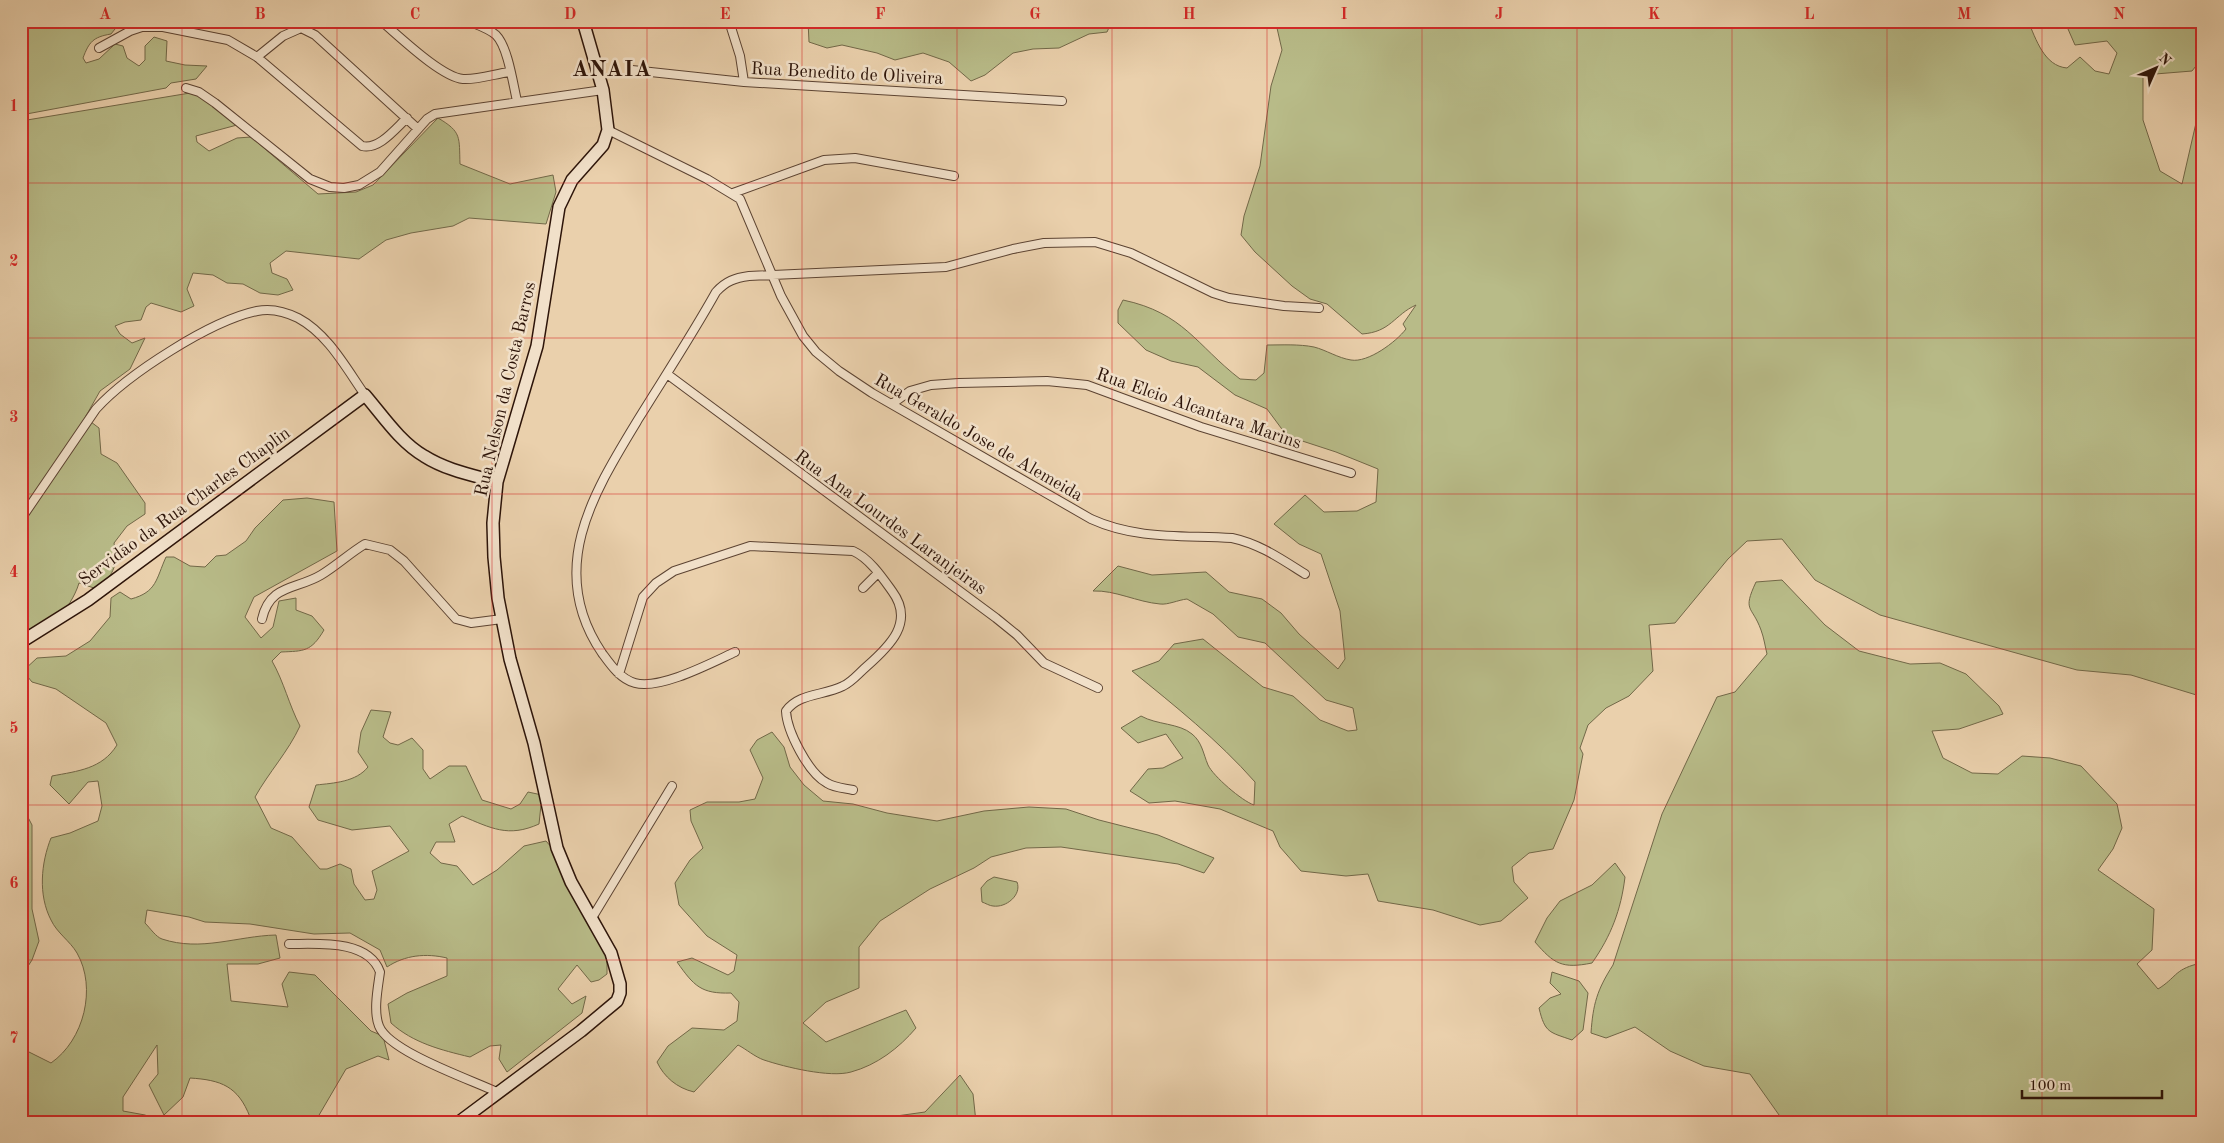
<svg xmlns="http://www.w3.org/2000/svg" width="2224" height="1143" font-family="'Old Standard TT',serif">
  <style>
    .green { fill: #b8bb88; stroke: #726848 }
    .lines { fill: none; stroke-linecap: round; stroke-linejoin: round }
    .street-casing { stroke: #5c4332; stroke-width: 10 }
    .secondary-casing { stroke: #2d1409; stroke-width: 14 }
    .street { stroke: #f1e0c9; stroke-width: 8 }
    .secondary { stroke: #f1e0c9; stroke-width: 11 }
    .grid { fill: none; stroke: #d62828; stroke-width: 1; stroke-opacity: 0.55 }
    .labels { text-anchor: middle; stroke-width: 5; stroke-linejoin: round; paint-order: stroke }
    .street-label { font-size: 18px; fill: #2d1409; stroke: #f1e0c9 }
    .district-label { font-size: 22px; font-weight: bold; letter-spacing: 1px; fill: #2d1409; stroke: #f1e0c9 }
    .neatline { fill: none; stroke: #d62828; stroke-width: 2 }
    .grid-label { font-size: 16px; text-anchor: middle; font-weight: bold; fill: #d62828 }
  </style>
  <rect width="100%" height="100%" fill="#ead0ac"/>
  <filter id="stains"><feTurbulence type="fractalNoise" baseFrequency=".004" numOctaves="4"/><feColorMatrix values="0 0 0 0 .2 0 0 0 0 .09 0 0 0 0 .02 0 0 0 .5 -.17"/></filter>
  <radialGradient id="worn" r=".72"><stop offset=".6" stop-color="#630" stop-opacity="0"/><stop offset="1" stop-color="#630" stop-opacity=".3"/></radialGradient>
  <!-- green -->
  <path class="green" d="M21 21H113L115 29 111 34C93 37 89 42 83 58L86 63 99 59 115 44 123 46 127 58 139 66 145 60V46L154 37 167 41 166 61 185 65 207 66 196 79 171 83 166 88 21 115Z
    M808 21H1112L1107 32 1089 34 1059 48 1033 49 1013 53 985 75 971 81 949 62 923 53 895 60 877 53 842 45 827 48 809 42Z
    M1272 21H2028C2036 39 2044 66 2067 68L2080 57 2095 71 2109 74 2117 53 2107 41 2075 45 2068 29 2070 21H2157L2167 27 2183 21H2203V57L2192 71 2143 75V120L2160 171 2182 184 2196 123 2203 108V697L2131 675 2077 670 1880 615 1815 580 1782 539 1747 541 1728 559 1675 623 1649 625 1653 671 1629 696 1606 708 1588 725 1580 748 1583 754 1574 800 1553 849 1529 853 1512 867 1514 882 1528 898 1501 921 1480 925 1433 910 1378 901 1368 874 1346 876 1301 871 1280 847 1273 831 1220 809 1175 801 1149 803 1130 791 1148 769 1163 768 1183 758 1166 734 1138 743 1121 728 1141 716C1157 725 1179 723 1192 734 1202 742 1203 753 1208 765 1213 776 1242 801 1254 805L1255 782C1218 740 1175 706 1132 671L1159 661 1174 644 1203 639 1263 687 1293 696 1320 720 1348 731 1357 730 1353 708 1326 700 1265 643 1238 637 1213 614 1187 599C1178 600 1168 605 1160 604 1137 602 1115 590 1093 591L1118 566 1152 575 1206 572 1229 592 1262 599 1281 613 1299 634 1338 669 1345 659 1340 611 1321 554 1299 544 1274 524 1305 495 1324 512 1357 511 1376 502 1378 469 1336 452 1287 436 1267 409 1235 395 1198 367 1171 361 1146 350 1118 323V310L1123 300C1184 313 1196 345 1240 379L1256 380 1264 373 1267 345C1283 345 1299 344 1314 347 1326 350 1338 358 1351 360 1368 363 1396 342 1406 329L1403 324 1416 305C1394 315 1391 332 1362 334L1327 304 1310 299 1292 286 1255 252 1241 235 1244 216 1260 166 1271 86 1282 50 1277 28Z
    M196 92 237 125 196 136 197 142 209 151 237 138 251 137 318 194 356 192 373 185 438 118C462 132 459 137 460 164L510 184 553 175 556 192 546 224 469 218 453 226 411 233 386 240 359 259 286 251 270 263 272 273 287 279 293 290 278 295 260 293 243 284 227 283 213 275 193 273 187 289 194 306 181 312 151 303 146 307 141 320 125 322 115 326 120 334 132 343 145 338 130 369 100 391 78 430 21 513V121Z
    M91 422 99 428 101 454 117 463 145 503V514L127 526 114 543C118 566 114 571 100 590L79 583C71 610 44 635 21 650V526Z
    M307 498 334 502 337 551 254 597 245 617 261 638 273 627 279 601 296 598V610L312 616 324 630C311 652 304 651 281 652L272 661C284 682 289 705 300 726 288 752 269 772 255 797L271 828 292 837 320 869H327L340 864 351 869 354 884 365 900 374 899 377 890 372 871 409 851 390 826 352 830 318 820 309 807 316 785C334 783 356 782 368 767L358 752 361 732 371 710 391 712 383 737 390 743 398 745 412 738 423 750V769L430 779 449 766H466L482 800 511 809 520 804 528 792 542 795 539 824C508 838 491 828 462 816L449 824 455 842H436L430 853 441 863 457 866 473 885 497 870 524 846 546 841 558 855 607 952V974L599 980 591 982 577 965 558 989 572 1004 586 996 582 1013 507 1072 499 1059 501 1045 490 1046 470 1057C441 1050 413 1043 391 1023L388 1004 407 993 447 976V958C426 953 405 955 387 967L380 950 350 933 314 934 250 924 205 922 189 917 147 910 145 923C150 928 156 937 162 939 201 952 237 936 276 935L280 958 258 964H227L231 1001 288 1007 282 984 289 972 315 975 371 1031 383 1036 389 1060 378 1056 346 1069 315 1122H248L250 1117C238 1086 221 1080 190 1078L183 1097 164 1115 149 1085 158 1074 157 1045 123 1097V1111L145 1115 161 1122 21 1120V1048L51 1063C84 1040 97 988 77 953 70 941 57 933 51 920 38 895 41 863 51 838L70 833 98 821 102 806 98 781 88 782 69 804 50 785 52 776C78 771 102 769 117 745L106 723 56 689 32 682 23 671 37 658 66 656 90 641 110 617 111 598 120 592 131 599C157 592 156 579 166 557H174L190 566 205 567 216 556 226 555 246 541 255 528 283 500Z
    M1782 580 1825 625 1859 651 1910 664 1940 663 1966 674 1999 706 2003 714 1959 729 1932 731 1943 758 1972 773 1998 774 2022 756 2050 758 2081 766 2117 804 2122 828 2113 849 2098 870 2154 909 2152 950 2137 964 2158 989C2176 978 2174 970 2197 964L2203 968V1122H1784L1750 1074 1704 1066 1670 1051 1635 1027 1606 1038 1591 1033C1593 1004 1597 990 1613 965L1662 814 1717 697 1735 692 1767 654C1765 646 1764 638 1761 630 1752 605 1742 612 1756 582Z
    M772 732 784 747 790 767 804 785 823 801 853 804 887 813 937 821 984 811 1029 807 1066 809 1099 820 1158 835 1214 858 1204 873 1178 864 1061 847 1026 848 991 857 974 868 930 889 880 921 859 947V988L826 1002 803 1023 826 1042 906 1010 916 1028C899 1048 877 1065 851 1072 830 1078 785 1067 764 1060 755 1057 746 1049 738 1045L694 1092C677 1088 664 1077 657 1062L668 1046 692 1028 724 1030 737 1021 739 1002 731 993C701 994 694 986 677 962L692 958 728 975 734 971 737 955 707 936 679 905 675 883 690 860 703 848 691 821 690 810 707 802H739L755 799 763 778 750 750 757 740Z
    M21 804 32 825V909L39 941 32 960 21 977Z
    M1615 863 1625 877C1621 910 1611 936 1592 963 1562 969 1554 964 1535 942L1547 918 1560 901 1592 885Z
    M994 877 1017 882C1022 895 1006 908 993 906 990 906 985 903 982 902L981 888 987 881Z
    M1552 972 1579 981 1588 993 1583 1030 1572 1040C1549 1032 1545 1033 1539 1008L1550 998 1561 994 1550 983Z
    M960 1075 973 1094 976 1122H887L882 1118 925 1112Z"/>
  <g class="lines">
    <defs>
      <path id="street" d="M381 21C399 36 441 77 463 79 477 80 495 74 509 72
        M468 21C477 25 488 28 496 35 508 47 513 84 517 101
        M729 21 740 56 744 82
        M99 48 130 31 142 27H163L228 40 257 57 362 146C379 150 395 129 407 118
        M257 57 283 36 301 28 315 35 418 129
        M632 70 744 82 1062 101
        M186 88 199 92 215 103 310 179 330 187 344 188 359 185 380 172 427 119 435 114 603 90
        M608 130 707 179 740 199 781 296 803 336 816 352 839 371 872 393 1091 519C1137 540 1183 535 1232 538 1260 544 1281 559 1305 574
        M733 193 824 160 855 158 954 176
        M667 374 996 618 1017 635 1044 663 1098 688
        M892 404 910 391 931 385 959 383 1047 381 1087 385 1201 427 1351 473
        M21 519 96 409C128 374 210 321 257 311 271 308 286 312 298 318 328 334 346 368 365 395
        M863 588 877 574
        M262 619C270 584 296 590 321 575 336 566 350 553 365 544L390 550 404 561 456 619 471 623 502 619
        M735 652C711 663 660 690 635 683 620 679 610 664 602 653 545 569 594 492 639 418 665 376 692 335 716 292 726 281 735 278 749 276L946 267 1013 249 1044 243 1095 242 1131 253 1213 293 1229 298 1284 306 1319 308
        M619 674 643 597 656 583 674 571 750 546 853 551C869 558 882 577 892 591 915 622 890 646 866 667 859 673 852 682 843 686 823 696 799 693 786 711 787 731 808 773 827 783 835 788 844 788 853 790
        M592 918 672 786
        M289 944C317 944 368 939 380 972 378 987 373 1011 379 1026 389 1052 472 1080 499 1093"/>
      <path id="secondary" d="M21 642 88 600 365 395C383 416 400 442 424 456 446 470 472 475 497 482
        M459 1122 581 1031 617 1001 620 993V984L611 953 571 882 557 848 534 743 510 659 498 598 494 557 493 523 497 482 537 346 559 207 572 180 603 145 608 130 603 90 583 21"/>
    </defs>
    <!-- street casing -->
    <use href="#street" class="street-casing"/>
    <!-- secondary casing -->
    <use href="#secondary" class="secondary-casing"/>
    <!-- street -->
    <use href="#street" class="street"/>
    <!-- secondary -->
    <use href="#secondary" class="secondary"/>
  </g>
  <!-- grid -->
  <path class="grid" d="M182 21V1122M337 21V1122M492 21V1122M647 21V1122M802 21V1122M957 21V1122M1112 21V1122M1267 21V1122M1422 21V1122M1577 21V1122M1732 21V1122M1887 21V1122M2042 21V1122M21 183H2203M21 338H2203M21 494H2203M21 649H2203M21 805H2203M21 960H2203"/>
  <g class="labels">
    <!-- street labels -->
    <g class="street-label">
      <text transform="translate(847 73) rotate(3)" y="6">Rua Benedito de Oliveira</text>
      <text transform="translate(505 389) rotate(-77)" y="6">Rua Nelson da Costa Barros</text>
      <text transform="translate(1199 408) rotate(19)" y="6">Rua Elcio Alcantara Marins</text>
      <text transform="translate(979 437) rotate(30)" y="6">Rua Geraldo Jose de Alemeida</text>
      <text transform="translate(184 506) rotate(-36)" y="6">Servidão da Rua Charles Chaplin</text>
      <text transform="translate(891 522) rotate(36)" y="6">Rua Ana Lourdes Laranjeiras</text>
    </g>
    <!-- district labels -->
    <g class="district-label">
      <text x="612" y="76">ANAIA</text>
    </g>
  </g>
  <!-- margin -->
  <rect width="2224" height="1143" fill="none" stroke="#ead0ac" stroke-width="55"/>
  <!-- north arrow -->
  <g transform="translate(2156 68) rotate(45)" stroke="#f1e0c9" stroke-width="4" paint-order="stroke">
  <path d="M0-4L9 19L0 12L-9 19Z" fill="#2d1409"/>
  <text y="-8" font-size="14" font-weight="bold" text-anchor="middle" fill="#2d1409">N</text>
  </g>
  <!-- scale -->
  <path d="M2022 1090v8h140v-8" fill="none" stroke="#2d1409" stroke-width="2.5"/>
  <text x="2029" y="1090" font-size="15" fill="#2d1409" stroke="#f1e0c9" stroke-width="4" paint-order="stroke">100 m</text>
  <rect x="28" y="28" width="2168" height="1088" class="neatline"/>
  <g class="grid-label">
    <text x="105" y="19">A</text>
    <text x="260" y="19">B</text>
    <text x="415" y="19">C</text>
    <text x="570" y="19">D</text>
    <text x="725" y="19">E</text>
    <text x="880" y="19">F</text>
    <text x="1035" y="19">G</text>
    <text x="1189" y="19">H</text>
    <text x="1344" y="19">I</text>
    <text x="1499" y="19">J</text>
    <text x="1654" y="19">K</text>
    <text x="1809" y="19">L</text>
    <text x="1964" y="19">M</text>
    <text x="2119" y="19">N</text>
    <text x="14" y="111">1</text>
    <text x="14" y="266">2</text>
    <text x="14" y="422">3</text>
    <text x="14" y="577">4</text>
    <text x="14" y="733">5</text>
    <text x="14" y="888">6</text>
    <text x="14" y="1043">7</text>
  </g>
  <rect width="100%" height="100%" filter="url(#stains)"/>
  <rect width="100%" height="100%" fill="url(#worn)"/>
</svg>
